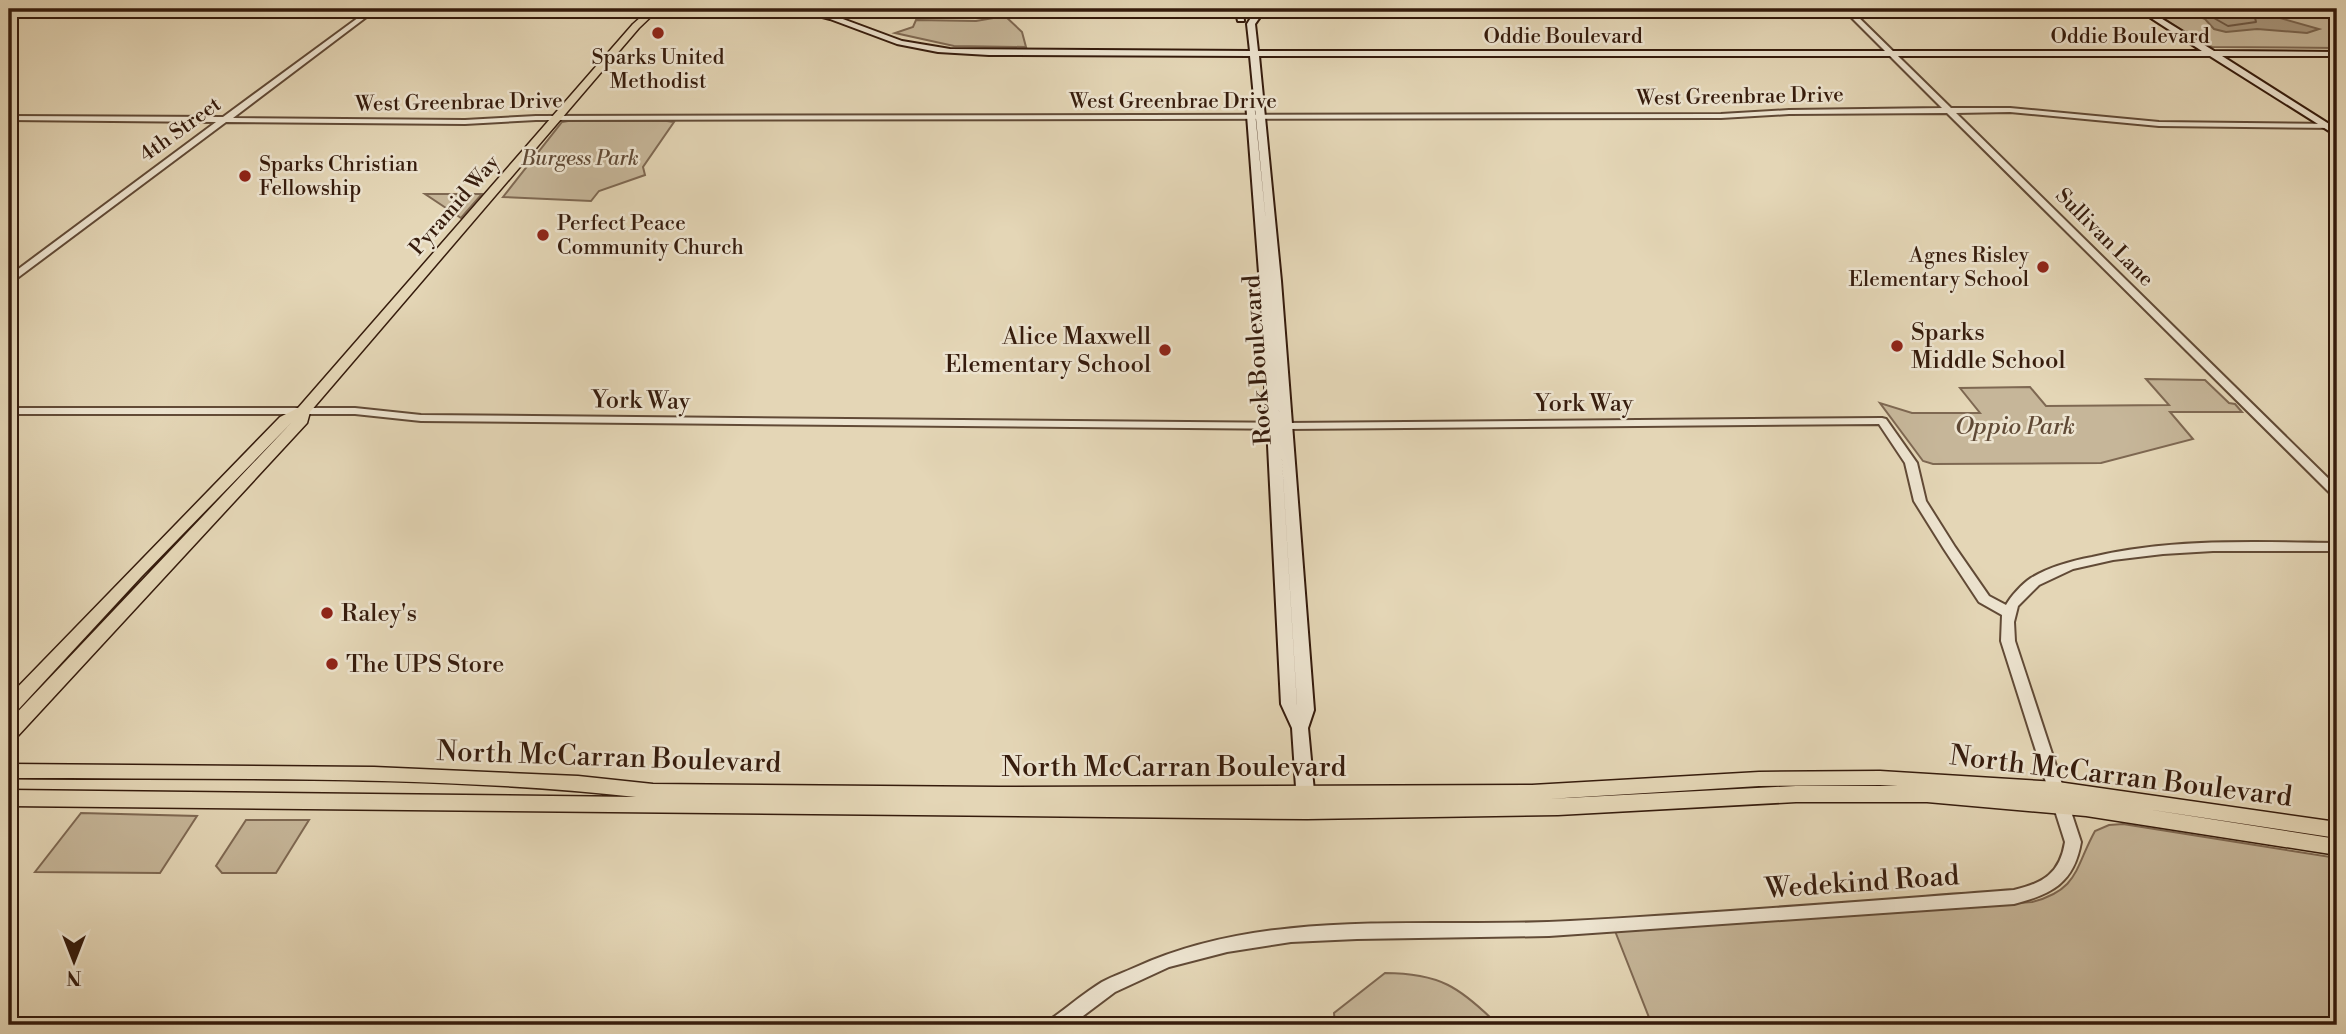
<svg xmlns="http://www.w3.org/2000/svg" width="2346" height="1034" viewBox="0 0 2346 1034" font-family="'Libre Bodoni',serif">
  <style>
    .green { fill: #c6b699; stroke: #7e6852; stroke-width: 2 }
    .water { fill: #a8967c; stroke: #7a654f; stroke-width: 2 }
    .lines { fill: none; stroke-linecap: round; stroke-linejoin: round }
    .shore { stroke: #6e5844; stroke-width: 2 }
    .tertiary-casing { stroke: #614a36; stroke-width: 4 }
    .secondary-casing { stroke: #351b0c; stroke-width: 4 }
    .primary-casing { stroke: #351b0c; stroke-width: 3 }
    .tertiary { fill: #ede4d0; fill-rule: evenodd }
    .secondary { fill: #ede4d0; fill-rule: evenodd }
    .primary { fill: #e4d6b6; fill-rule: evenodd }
    .poi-dot { fill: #8f2418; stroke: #ede4d0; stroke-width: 2.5 }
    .labels { text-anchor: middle; stroke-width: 5; stroke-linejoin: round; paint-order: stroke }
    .far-street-label { font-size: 21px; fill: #351b0c; stroke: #ede4d0 }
    .far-poi-label { font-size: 21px; fill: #351b0c; stroke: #ede4d0; text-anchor: start }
    .far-park-label { font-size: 21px; font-style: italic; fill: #604a36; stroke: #ede4d0 }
    .poi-label { font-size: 24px; fill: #351b0c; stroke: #ede4d0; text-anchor: start }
    .street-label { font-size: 24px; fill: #351b0c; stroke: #ede4d0 }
    .park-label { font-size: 24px; font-style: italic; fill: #604a36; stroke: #ede4d0 }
    .near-street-label { font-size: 28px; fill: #351b0c; stroke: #ede4d0 }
  </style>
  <rect width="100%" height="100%" fill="#e4d6b6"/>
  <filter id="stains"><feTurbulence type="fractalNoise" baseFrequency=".00286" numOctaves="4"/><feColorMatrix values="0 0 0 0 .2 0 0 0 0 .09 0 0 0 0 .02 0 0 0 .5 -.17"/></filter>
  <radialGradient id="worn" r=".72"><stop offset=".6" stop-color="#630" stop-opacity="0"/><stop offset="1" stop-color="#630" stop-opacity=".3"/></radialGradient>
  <!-- green -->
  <path class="green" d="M2150 9H2337V48L2212 47 2199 42Z
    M1005 16 1022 32 1026 47 954 46 895 33 913 27 916 20 976 21Z
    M568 121H667L674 122 643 167 645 175 599 191 591 201 503 197 562 122Z
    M425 194H482L461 218Z
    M2146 379 2205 380 2229 403 2235 404 2242 412H2170L2193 439 2101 463 1933 464 1923 461 1880 403 1912 413H1980L1960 388 2030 387 2046 406 2169 405Z
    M81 813 197 816 160 873 35 872Z
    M246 820H309L276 873H222L216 866Z
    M2123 824 2337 858V1025H1652L1615 931 2032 902C2079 890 2075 867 2095 831L2109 825Z
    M1385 973C1439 973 1460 987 1498 1025H1335L1334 1013Z"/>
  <!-- water -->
  <path class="water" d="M2182 9 2255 11 2319 29 2307 33 2257 29 2226 32 2214 29 2205 19Z"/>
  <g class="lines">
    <!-- shore -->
    <path class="shore" d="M2198 9 2228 26 2256 22 2253 9"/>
    <!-- tertiary casing -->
    <g class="tertiary-casing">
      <path id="tertiary" d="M370 9H377L233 118 465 120 536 116 1721 114 1789 110 1942 108 1843 9H1850L1951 108H2010L2159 122 2337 124V128L2159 126 2010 112 1956 113 2337 487V497L2333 496 1947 113 1789 114 1721 118 536 120 465 124 226 122 12 282 9 283V276L216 122 9 120V116L223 117Z
        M1247 9H1259L1268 12 1265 14Z
        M9 408H355L421 415 1287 423 1882 418 1886 419 1917 463 1926 501 1955 547 1989 596 2006 605C2011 596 2022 584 2031 578 2049 567 2071 561 2092 557 2171 538 2256 542 2337 543V551H2213L2163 554 2113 560 2073 569 2039 585 2018 606 2014 622 2015 641 2081 842C2074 883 2052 894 2014 904L1549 936 1357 939 1291 942 1227 952 1169 967 1115 992 1071 1025H1048L1051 1019C1068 1007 1084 993 1102 982 1113 976 1125 972 1136 967 1271 906 1427 929 1570 921 1718 913 1866 901 2014 890 2044 883 2060 873 2065 842L2001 641 2002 615 1979 602 1944 549 1914 501 1905 463 1879 424 1287 429 421 421 355 414H9Z"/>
    </g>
    <!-- secondary casing -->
    <g class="secondary-casing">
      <path id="secondary" d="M792 9H810L824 12 902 41 950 49 1250 51 1247 24 1254 13 1272 9H1284L1260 17 1255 24 1258 51H2202L2137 9H2146L2214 51 2337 52V56H2222L2337 129V136L2210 56H1259L1281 281 1314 710 1308 728 1315 802 1312 807 1306 809 1300 807 1297 802 1292 728 1281 704 1260 286 1246 102 1250 99 1254 102 1266 222 1250 56 989 55 938 52 897 44 830 19ZM1276 362 1297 705V704Z
        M1235 9H1243L1244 21H1238Z"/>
    </g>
    <!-- primary casing -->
    <g class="primary-casing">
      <path id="primary" d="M650 9H659L639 28 310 412 307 423 16 738 9 740V721L292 422 141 577 16 712 9 714V696L280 417 298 408 633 24Z
        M9 764 374 767 578 776 653 784 999 787 1532 785 1759 772 1880 771 2058 782 2337 822V838L2146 809 2337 839V855L2086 816 1927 802H1796L1558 815 1307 819 9 806V790L636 797C428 774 218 780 9 778ZM1880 785 1898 786H1796L1548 799 1759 786Z"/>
    </g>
    <!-- tertiary -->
    <use href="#tertiary" class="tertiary"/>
    <!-- secondary -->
    <use href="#secondary" class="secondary"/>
    <!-- primary -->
    <use href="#primary" class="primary"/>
  </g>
  <!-- markers -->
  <g class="poi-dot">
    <circle cx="658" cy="33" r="7"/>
    <circle cx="245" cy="176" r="7"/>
    <circle cx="543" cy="235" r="7"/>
    <circle cx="2043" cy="267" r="7"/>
    <circle cx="1897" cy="346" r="7"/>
    <circle cx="1165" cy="350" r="7"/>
    <circle cx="327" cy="613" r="7"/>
    <circle cx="332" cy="664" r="7"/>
  </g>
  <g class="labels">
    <!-- far-street labels -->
    <g class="far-street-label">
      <text x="1563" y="43">Oddie Boulevard</text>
      <text x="2130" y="43">Oddie Boulevard</text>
      <text transform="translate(1740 96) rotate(-1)" y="7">West Greenbrae Drive</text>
      <text x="1173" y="108">West Greenbrae Drive</text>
      <text transform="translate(459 102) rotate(-1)" y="7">West Greenbrae Drive</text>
      <text transform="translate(180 129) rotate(-36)" y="7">4th Street</text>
      <text transform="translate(454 205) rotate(-49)" y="7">Pyramid Way</text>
      <text transform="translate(2105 237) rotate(45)" y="7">Sullivan Lane</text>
    </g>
    <!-- far-poi labels -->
    <g class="far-poi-label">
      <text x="658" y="64" text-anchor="middle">Sparks United<tspan x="658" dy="24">Methodist</tspan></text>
      <text x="259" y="171">Sparks Christian<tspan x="259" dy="24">Fellowship</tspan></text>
      <text x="557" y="230">Perfect Peace<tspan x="557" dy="24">Community Church</tspan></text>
      <text x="2029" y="262" text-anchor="end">Agnes Risley<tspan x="2029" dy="24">Elementary School</tspan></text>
    </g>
    <!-- far-park labels -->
    <g class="far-park-label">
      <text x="580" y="165">Burgess Park</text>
    </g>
    <!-- poi labels -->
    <g class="poi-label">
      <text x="1911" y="340">Sparks<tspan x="1911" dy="28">Middle School</tspan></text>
      <text x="1151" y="344" text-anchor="end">Alice Maxwell<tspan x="1151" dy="28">Elementary School</tspan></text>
      <text x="341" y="621">Raley's</text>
      <text x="346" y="672">The UPS Store</text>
    </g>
    <!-- street labels -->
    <g class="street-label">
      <text transform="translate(1257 360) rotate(-94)" y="8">Rock Boulevard</text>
      <text transform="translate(641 400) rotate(1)" y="8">York Way</text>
      <text x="1584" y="411">York Way</text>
    </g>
    <!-- park labels -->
    <g class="park-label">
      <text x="2015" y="434">Oppio Park</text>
    </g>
    <!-- near-street labels -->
    <g class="near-street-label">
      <text transform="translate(609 756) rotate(2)" y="10">North McCarran Boulevard</text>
      <text x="1174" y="776">North McCarran Boulevard</text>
      <text transform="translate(2121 775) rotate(7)" y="10">North McCarran Boulevard</text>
      <text transform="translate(1862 881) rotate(-4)" y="10">Wedekind Road</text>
    </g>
  </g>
  <!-- margin -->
  <rect width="2346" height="1034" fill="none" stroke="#e4d6b6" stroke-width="35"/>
  <rect x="10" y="10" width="2325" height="1013" fill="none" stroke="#351b0c" stroke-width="3.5"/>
  <rect x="18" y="18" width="2311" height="999" fill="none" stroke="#351b0c" stroke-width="2"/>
  <!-- north arrow -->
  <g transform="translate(74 961) rotate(180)" stroke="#ede4d0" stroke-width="5" paint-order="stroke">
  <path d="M0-5L12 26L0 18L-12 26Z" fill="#351b0c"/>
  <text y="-10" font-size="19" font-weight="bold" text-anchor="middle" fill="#351b0c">N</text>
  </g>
  <rect width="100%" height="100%" filter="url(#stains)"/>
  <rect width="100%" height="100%" fill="url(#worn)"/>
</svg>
